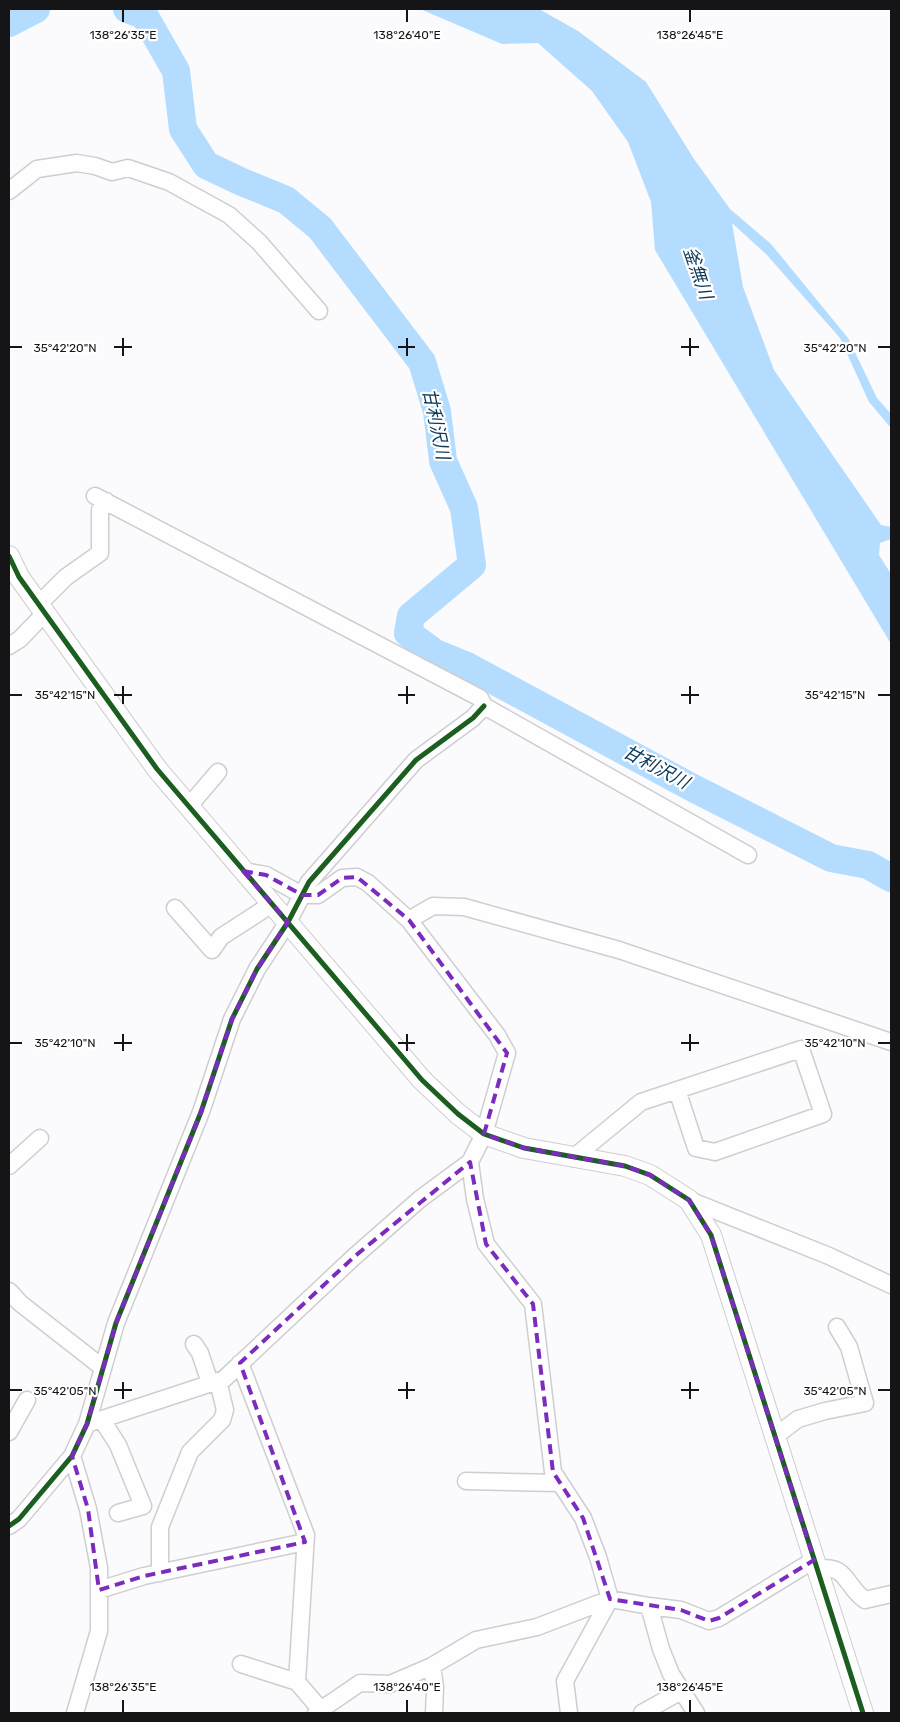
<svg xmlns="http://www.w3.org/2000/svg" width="900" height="1722" viewBox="0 0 900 1722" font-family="Rubik,'Noto Sans JP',sans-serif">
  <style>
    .water { fill: #b4dcfe }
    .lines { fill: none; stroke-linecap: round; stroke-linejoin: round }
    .river { stroke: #b4dcfe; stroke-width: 28 }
    .minor-casing { stroke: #ceced0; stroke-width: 19 }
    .tertiary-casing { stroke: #ceced0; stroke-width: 22 }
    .minor { stroke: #fefeff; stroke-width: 16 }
    .tertiary { stroke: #fefeff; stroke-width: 20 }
    .cycleway-casing { stroke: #fff; stroke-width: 8 }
    .cycleway { stroke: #1b5e20; stroke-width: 5 }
    .marked { fill: none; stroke: #7b2cbf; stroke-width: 4; stroke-dasharray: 10 6; stroke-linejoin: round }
    .ticks { fill: none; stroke: #151518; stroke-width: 2 }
    .labels { text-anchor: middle; stroke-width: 4.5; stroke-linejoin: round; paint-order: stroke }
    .water-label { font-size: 18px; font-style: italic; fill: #0d3958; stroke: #fff }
    .ticks-label { font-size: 12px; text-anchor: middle; fill: #151518; stroke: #fff; stroke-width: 4.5; stroke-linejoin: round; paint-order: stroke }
  </style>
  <rect width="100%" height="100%" fill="#fbfbfd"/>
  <!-- water -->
  <path class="water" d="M420 9H539L578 31 646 82 694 159 730 209 771 244 848 338 877 398 891 414V428L869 402 840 338 766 254 732 223 743 287 774 370 881 525 891 527V539L880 543 879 555 891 574V644L655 250 651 202 628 142 592 91 538 43 502 44Z"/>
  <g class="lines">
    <!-- river -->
    <path class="river" d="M127 9 144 15 176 71 183 129 206 165 242 182 286 200 320 228 422 362 437 411 443 461 464 508 472 565 411 616 408 633 435 653 467 666 691 787 831 858 868 865 891 878
      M9 23 36 9"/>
    <!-- minor casing -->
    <g class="minor-casing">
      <path id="minor" d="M9 191 37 169 77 163 95 166 112 172 128 168 169 182 229 215 259 242 319 311
        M95 496 480 698 484 706 748 855
        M39 604 66 577 100 553V510L106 501
        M9 646 20 639 45 613
        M189 806 218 772
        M175 908 212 950 221 937 272 904
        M409 920 433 906 464 907 619 950 891 1042
        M573 1158 641 1102 801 1049 823 1114 715 1152 696 1148 677 1090
        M470 1162 475 1199 486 1244 533 1304 553 1472 583 1518 598 1557 610 1599 565 1681 569 1713
        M9 1166 40 1138
        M689 1200 829 1256 891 1285
        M9 1291 20 1303 103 1368
        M194 1344 200 1353 210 1383
        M240 1363 306 1535 297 1682 321 1710
        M102 1420 118 1445 143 1506 118 1513
        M87 1424 224 1379 355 1256 420 1199 470 1162 484 1134 507 1053 497 1035 409 920 368 883 357 877 342 878 318 895H302L266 875 243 871
        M9 1432 27 1400
        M774 1437 798 1419 825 1411 865 1403 849 1347 837 1327
        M72 1456 88 1509 99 1568V1631L75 1713
        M466 1481 559 1483
        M9 1526 19 1519 72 1456 87 1424 116 1323 201 1112 232 1019 257 969 288 922 309 882 416 760 473 718 484 706
        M817 1569C848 1564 844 1585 865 1600L891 1594
        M160 1573V1527L190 1452 222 1420 225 1410 218 1381
        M99 1590 144 1576 305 1542
        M649 1606 681 1610 709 1621 719 1618 814 1560
        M241 1664 297 1682
        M432 1666 435 1687 434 1713
        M316 1713 360 1683 390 1684 432 1666 476 1640 537 1627 610 1599 649 1606 661 1649 671 1674 696 1713
        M642 1713 683 1690"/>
    </g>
    <!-- tertiary casing -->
    <g class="tertiary-casing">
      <path id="tertiary" d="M9 556 19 577 157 769 422 1080 458 1114 484 1134 524 1148 625 1166 650 1175 689 1200 711 1235 863 1713"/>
    </g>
    <!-- minor -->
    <use href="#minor" class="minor"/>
    <!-- tertiary -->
    <use href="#tertiary" class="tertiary"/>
    <!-- cycleway casing -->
    <g class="cycleway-casing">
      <path id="cycleway" d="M9 556 19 577 157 769 422 1080 458 1114 484 1134 524 1148 625 1166 650 1175 689 1200 711 1235 863 1713
        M9 1526 19 1519 72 1456 87 1424 116 1323 201 1112 232 1019 257 969 288 922 309 882 416 760 473 718 484 706"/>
    </g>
    <!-- cycleway -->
    <use href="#cycleway" class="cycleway"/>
  </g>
  <!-- marked area -->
  <path class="marked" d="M243 871 266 875 302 895H318L342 878 357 877 409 920 507 1053 484 1134 524 1148 625 1166 650 1175 689 1200 711 1235 814 1560 719 1618 709 1621 681 1610 610 1599 583 1518 553 1472 533 1304 486 1244 470 1162 355 1256 240 1363 305 1542 144 1576 99 1590 88 1509 72 1456 87 1424 116 1323 201 1112 232 1019 257 969 288 922Z"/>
  <!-- ticks -->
  <path class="ticks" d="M123 10V22M407 10V22M690 10V22M123 338V356M407 338V356M690 338V356M10 347H22M114 347H132M398 347H415M681 347H699M878 347H890M123 686V704M407 686V704M690 686V704M10 695H22M114 695H132M398 695H415M681 695H699M878 695H890M123 1034V1051M407 1034V1051M690 1034V1051M10 1043H22M114 1043H132M398 1043H415M681 1043H699M878 1043H890M123 1382V1399M407 1382V1399M690 1382V1399M10 1390H22M114 1390H132M398 1390H415M681 1390H699M878 1390H890M123 1700V1712M407 1700V1712M690 1700V1712"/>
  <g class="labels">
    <!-- water labels -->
    <g class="water-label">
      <text transform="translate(698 273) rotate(71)" y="6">釜無川</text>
      <text transform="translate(436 424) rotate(78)" y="6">甘利沢川</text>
      <text transform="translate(656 767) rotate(28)" y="6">甘利沢川</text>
    </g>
  </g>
  <g class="ticks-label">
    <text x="123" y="39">138°26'35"E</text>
    <text x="407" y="39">138°26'40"E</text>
    <text x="690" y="39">138°26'45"E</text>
    <text x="65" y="352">35°42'20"N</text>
    <text x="835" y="352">35°42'20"N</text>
    <text x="65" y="699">35°42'15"N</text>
    <text x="835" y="699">35°42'15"N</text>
    <text x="65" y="1047">35°42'10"N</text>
    <text x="835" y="1047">35°42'10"N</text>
    <text x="65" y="1395">35°42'05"N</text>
    <text x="835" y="1395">35°42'05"N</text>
    <text x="123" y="1691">138°26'35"E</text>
    <text x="407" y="1691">138°26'40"E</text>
    <text x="690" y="1691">138°26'45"E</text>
  </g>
  <!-- border -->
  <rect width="900" height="1722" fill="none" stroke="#151518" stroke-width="20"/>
</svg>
